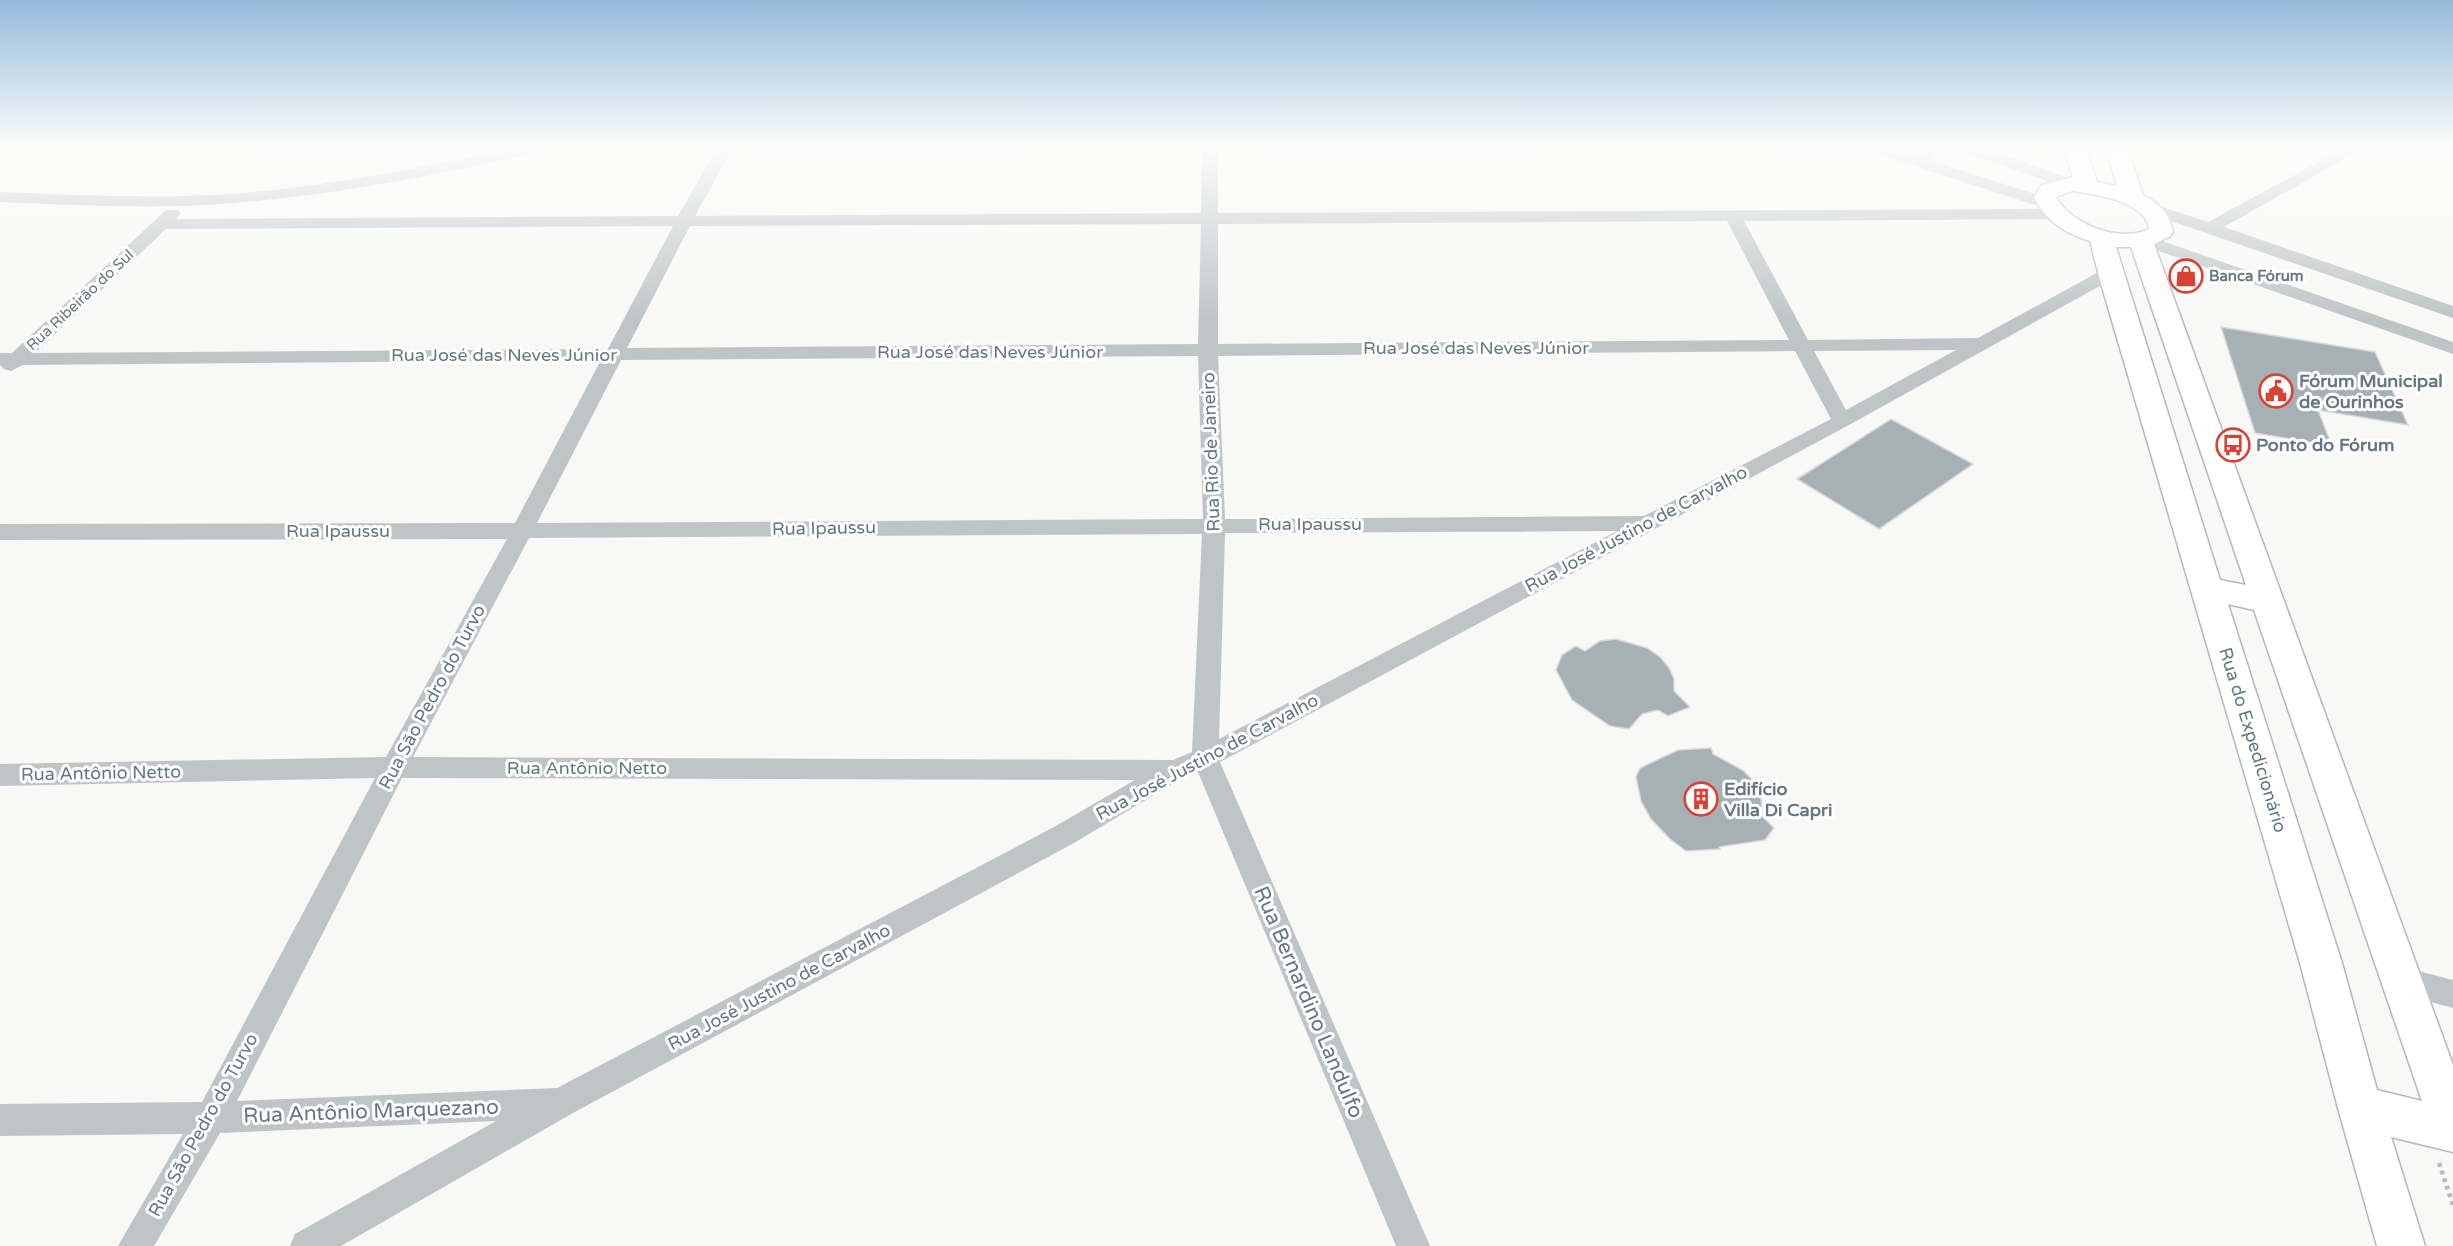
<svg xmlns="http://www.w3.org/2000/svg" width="2453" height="1246" viewBox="0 0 2453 1246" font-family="'Varela Round',sans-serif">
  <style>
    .building { fill: #a7b1b5; stroke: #dadad8; stroke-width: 1.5 }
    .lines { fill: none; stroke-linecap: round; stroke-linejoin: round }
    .secondary-casing { stroke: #b2b9bc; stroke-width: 3 }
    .path { stroke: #b8bcbe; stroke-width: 4.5; stroke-dasharray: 4 4; stroke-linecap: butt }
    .minor { fill: #bfc5c7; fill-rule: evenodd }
    .secondary { fill: #fff; fill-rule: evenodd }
    .labels { text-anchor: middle; stroke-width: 6; stroke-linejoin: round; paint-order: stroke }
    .far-poi-label { font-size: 15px; font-weight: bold; fill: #65787f; stroke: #fff; text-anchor: start }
    .far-street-label { font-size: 15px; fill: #65787f; stroke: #fff }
    .street-label { font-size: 18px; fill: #65787f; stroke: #fff }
    .poi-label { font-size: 18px; font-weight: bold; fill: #65787f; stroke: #fff; text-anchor: start }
    .near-street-label { font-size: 21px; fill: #65787f; stroke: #fff }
  </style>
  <rect width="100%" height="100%" fill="#f8f8f6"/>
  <!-- building -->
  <path class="building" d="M2221 327 2375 352 2408 425 2318 410 2332 446 2255 433Z
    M1891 419 1973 464 1879 529 1797 479Z
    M1616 639 1647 648 1660 657 1669 668 1674 679V691L1690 707 1668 716 1658 710 1642 714 1629 729 1610 726 1572 700 1556 670 1562 655 1576 646 1585 651 1600 641Z
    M1711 748 1713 754 1744 771 1755 783 1761 797 1762 816 1774 828 1765 840 1719 847 1720 849 1686 851 1670 839 1651 819 1641 801 1636 777 1640 768 1678 750Z"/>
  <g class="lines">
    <!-- secondary casing -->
    <g class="secondary-casing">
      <path id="secondary" d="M2063 146H2085L2097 182 2117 186 2105 146H2127L2143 195C2159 203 2170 214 2173 232L2169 237 2154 244 2453 1065V1152L2391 1137 2425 1246H2377L2338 1108 2300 963 2100 280 2090 241C2064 233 2046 221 2034 197L2041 185 2073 177ZM2072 191C2094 194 2146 201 2149 229 2119 243 2072 225 2056 197ZM2116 247H2131L2246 585 2220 580ZM2228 604 2254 610 2422 1101 2377 1090 2342 963Z"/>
    </g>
    <!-- path -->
    <path class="path" d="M2439 1163 2453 1205"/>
    <!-- minor -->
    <path class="minor" d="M523 146H552L544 151C441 174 338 195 233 203 155 210 78 205 0 202V192C77 195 155 199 232 194 330 186 427 167 523 146Z
      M718 146H734L695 216 1201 213 1202 146H1218V213L2047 209 1863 149 1861 146H1884L1914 156 1928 146H1946L1929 160 2053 200 2055 204 2047 209 2062 210 2064 214 2062 218 2056 219 1744 221 1808 340 1978 338 2104 269H2116L2119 273 2116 277 1849 425 1220 762 1430 1246H1396L1198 772 1184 777 1074 843 573 1113 341 1246H290L295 1234 496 1121 220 1133 154 1246H118L183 1134 0 1136V1104L202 1102 375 778 0 786V764L386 757 507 539 0 540V524L515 523 601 360 23 365 11 371 4 369 0 365V353H12L166 210H178L180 214 177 219 678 216ZM1727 221 1789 340 1218 344V224ZM1201 224 1198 344 627 348 690 226ZM673 226 608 349 35 353 166 229ZM1956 350 1846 410 1814 351ZM1795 351 1831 419 1644 516 1225 519 1218 356ZM1198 356 1203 519 537 523 621 360ZM1617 531 1219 739 1225 533ZM1202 534 1192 752 1173 760 413 757 529 538ZM402 778 1135 780 1054 827 557 1088 237 1101Z
      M1953 146H1976L2077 181 2079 184 2077 187H2065L1955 149Z
      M2348 146H2367L2224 227 2453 306V318L2139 210 2137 206 2145 201 2208 222Z
      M2145 235 2453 342V354L2139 244 2136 240 2139 236Z
      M2403 967 2453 980V1008L2392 991 2388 981 2392 971Z"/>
    <!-- secondary -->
    <use href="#secondary" class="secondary"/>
  </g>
  <!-- sky -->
  <linearGradient id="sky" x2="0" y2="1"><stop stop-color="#95bbdb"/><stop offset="0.46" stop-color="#fcfcfb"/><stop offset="1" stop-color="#fcfcfb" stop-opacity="0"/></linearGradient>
  <rect width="2453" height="320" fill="url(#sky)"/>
  <!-- icons -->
  <defs>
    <g id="shop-ring" transform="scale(1.725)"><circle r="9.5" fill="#fff" stroke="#da4135" stroke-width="1.5"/><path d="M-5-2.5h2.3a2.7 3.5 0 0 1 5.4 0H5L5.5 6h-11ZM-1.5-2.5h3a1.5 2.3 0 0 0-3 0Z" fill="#da4135"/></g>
    <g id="civic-ring" transform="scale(1.725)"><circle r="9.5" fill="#fff" stroke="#da4135" stroke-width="1.5"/><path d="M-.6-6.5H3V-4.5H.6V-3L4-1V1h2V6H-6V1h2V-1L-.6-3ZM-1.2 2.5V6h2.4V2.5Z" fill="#da4135"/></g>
    <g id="bus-ring" transform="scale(1.725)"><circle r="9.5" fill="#fff" stroke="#da4135" stroke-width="1.5"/><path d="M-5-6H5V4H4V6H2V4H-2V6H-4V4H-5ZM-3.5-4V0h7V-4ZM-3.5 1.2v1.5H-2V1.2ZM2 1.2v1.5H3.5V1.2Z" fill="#da4135"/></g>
    <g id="building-ring" transform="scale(1.725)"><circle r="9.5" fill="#fff" stroke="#da4135" stroke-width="1.5"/><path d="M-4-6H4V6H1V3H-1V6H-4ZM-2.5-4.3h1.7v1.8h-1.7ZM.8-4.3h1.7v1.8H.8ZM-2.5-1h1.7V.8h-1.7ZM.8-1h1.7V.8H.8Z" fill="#da4135"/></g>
  </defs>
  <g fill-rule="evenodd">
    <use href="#shop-ring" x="2186" y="276"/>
    <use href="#civic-ring" x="2276" y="391"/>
    <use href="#bus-ring" x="2233" y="445"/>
    <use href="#building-ring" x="1701" y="799"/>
  </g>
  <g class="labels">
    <!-- far-poi labels -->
    <g class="far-poi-label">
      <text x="2209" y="281">Banca Fórum</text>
    </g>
    <!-- far-street labels -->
    <g class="far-street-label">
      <text transform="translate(80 300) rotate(-43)" y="5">Rua Ribeirão do Sul</text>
    </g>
    <!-- street labels -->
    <g class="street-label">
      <text x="1476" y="354">Rua José das Neves Júnior</text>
      <text x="990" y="358">Rua José das Neves Júnior</text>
      <text x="504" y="361">Rua José das Neves Júnior</text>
      <text transform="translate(1211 452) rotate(-92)" y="6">Rua Rio de Janeiro</text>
      <text x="1310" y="530">Rua Ipaussu</text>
      <text transform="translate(824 528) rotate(-1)" y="6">Rua Ipaussu</text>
      <text transform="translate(1636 529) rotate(-28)" y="6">Rua José Justino de Carvalho</text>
      <text x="338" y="537">Rua Ipaussu</text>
      <text transform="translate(432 697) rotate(-62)" y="6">Rua São Pedro do Turvo</text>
      <text transform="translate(2253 740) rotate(73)" y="6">Rua do Expedicionário</text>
      <text transform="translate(1207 757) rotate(-28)" y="6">Rua José Justino de Carvalho</text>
      <text x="587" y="774">Rua Antônio Netto</text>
      <text transform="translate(101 773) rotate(-1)" y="6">Rua Antônio Netto</text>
      <text transform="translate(779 987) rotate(-28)" y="6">Rua José Justino de Carvalho</text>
      <text transform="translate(203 1125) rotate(-61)" y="6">Rua São Pedro do Turvo</text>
    </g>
    <!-- poi labels -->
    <g class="poi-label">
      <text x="2299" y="387">Fórum Municipal<tspan x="2299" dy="21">de Ourinhos</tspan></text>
      <text x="2256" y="451">Ponto do Fórum</text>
      <text x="1724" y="795">Edifício<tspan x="1724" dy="21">Villa Di Capri</tspan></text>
    </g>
    <!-- near-street labels -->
    <g class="near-street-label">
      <text transform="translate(1309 1002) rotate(67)" y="7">Rua Bernardino Landulfo</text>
      <text transform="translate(371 1111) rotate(-2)" y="7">Rua Antônio Marquezano</text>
    </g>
  </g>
</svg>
